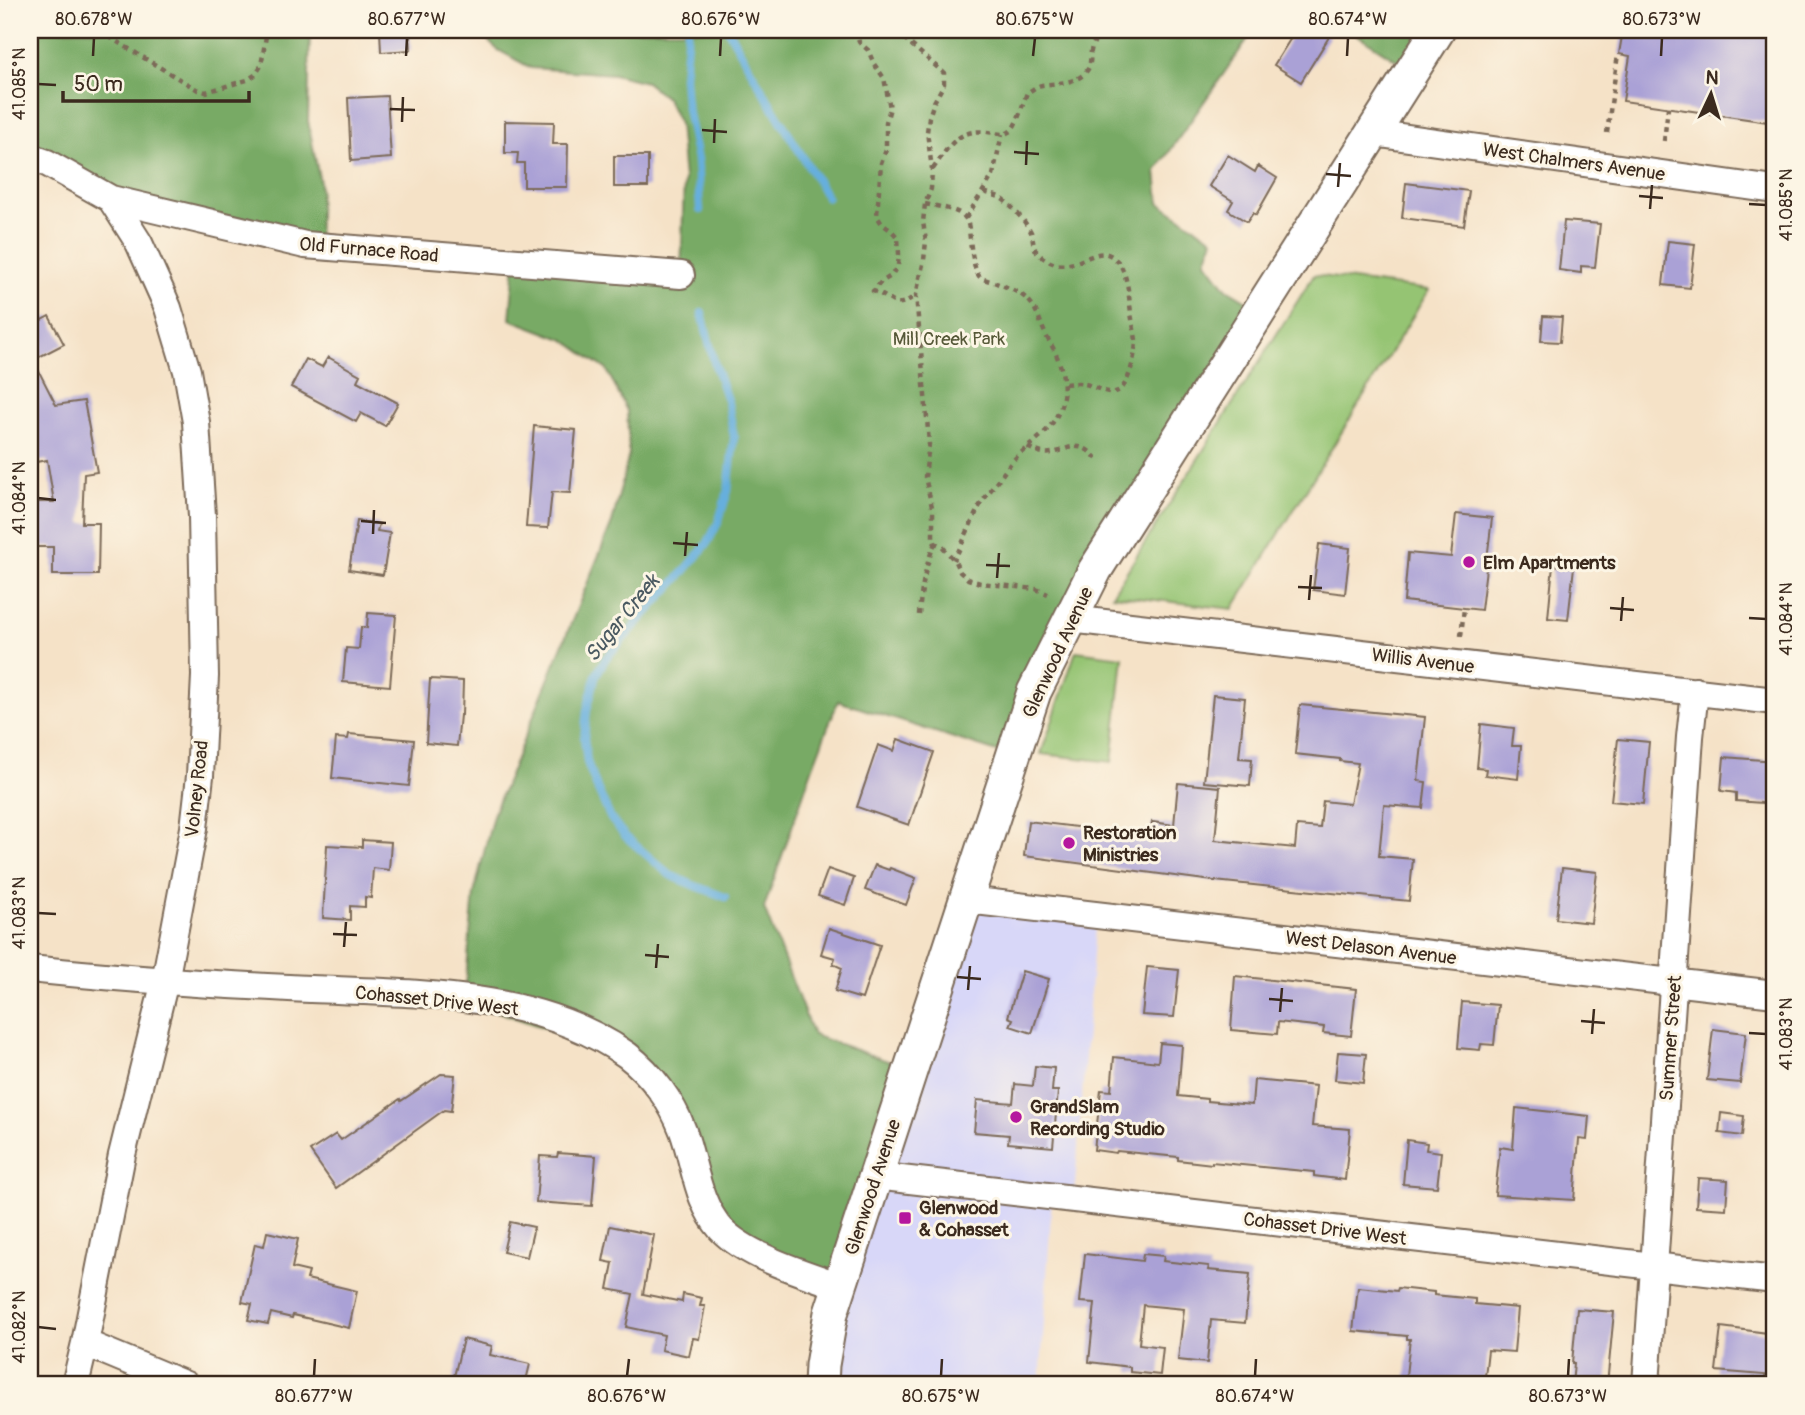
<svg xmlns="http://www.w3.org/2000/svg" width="1805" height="1415" viewBox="0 0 1805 1415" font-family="Pangolin,sans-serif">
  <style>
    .built { fill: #d8d7f8 }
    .green { fill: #95c473; stroke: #687748; stroke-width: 2 }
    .forest { fill: #78aa65; stroke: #5a6a42; stroke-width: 2 }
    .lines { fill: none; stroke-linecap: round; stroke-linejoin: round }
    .stream { stroke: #66afdd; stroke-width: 8 }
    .building { fill: #aaa1d6 }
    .minor-casing { stroke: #7c6a59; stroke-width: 30 }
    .major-casing { stroke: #7c6a59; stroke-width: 37 }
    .path { stroke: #7c6a59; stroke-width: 4.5; stroke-dasharray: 5 5; stroke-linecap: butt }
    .minor { stroke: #fff; stroke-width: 26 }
    .major { stroke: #fff; stroke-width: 33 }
    .ticks { fill: none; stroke: #3b2a1e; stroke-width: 2.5 }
    .poi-dot { fill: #b5179e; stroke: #fcf5e5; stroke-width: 2.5 }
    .labels { text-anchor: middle; stroke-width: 6; stroke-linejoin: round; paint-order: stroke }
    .street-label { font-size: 19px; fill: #3b2a1e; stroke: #fcf5e5 }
    .park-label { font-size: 19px; fill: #565838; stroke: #fcf5e5 }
    .poi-label { font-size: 19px; font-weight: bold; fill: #3b2a1e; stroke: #fcf5e5; text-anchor: start }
    .water-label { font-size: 21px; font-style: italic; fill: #4a5961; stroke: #fcf5e5 }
    .neatline { fill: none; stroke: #3b2a1e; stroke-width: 2.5 }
    .ticks-label { font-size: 18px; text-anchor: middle; fill: #3b2a1e }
  </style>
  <rect width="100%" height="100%" fill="#fcf5e5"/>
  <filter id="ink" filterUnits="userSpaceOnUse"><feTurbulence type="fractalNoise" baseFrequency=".0143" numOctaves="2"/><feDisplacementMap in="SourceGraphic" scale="14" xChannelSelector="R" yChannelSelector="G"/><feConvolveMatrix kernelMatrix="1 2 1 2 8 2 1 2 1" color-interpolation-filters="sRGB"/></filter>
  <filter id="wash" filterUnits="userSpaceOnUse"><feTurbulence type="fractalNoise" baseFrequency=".00686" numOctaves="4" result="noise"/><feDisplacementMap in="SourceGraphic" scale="28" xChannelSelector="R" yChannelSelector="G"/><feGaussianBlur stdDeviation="1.57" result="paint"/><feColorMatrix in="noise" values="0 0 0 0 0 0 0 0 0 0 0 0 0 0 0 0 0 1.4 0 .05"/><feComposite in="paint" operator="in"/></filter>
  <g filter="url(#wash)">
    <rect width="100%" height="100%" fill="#f5e2c7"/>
    <!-- built -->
    <path class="built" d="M967 900 1096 915 1074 1199 1052 1197 1040 1385H821Z"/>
    <!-- green -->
    <path class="green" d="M1314 275 1429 290 1233 609 1112 595Z
      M1076 651 1123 657 1112 762 1041 754Z"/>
    <!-- forest -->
    <path class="forest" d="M30 30H310L308 121 320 183 318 246 111 199 30 157Z
      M475 30H1254L1156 171 1159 203 1213 239 1206 261 1227 289 1260 309 1095 570 1013 757 838 701 812 769 764 908 813 1035 911 1069 840 1286 741 1244 693 1169 629 1057 464 1000 474 894 493 815 612 523 629 454 627 411 607 370 565 340 510 319 515 262 681 275 684 179 679 124 667 99 646 82 613 74 531 68 498 50Z
      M1350 30H1438L1412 70Z"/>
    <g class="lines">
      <!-- stream -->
      <path class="stream" d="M688 30 684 77 686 103 697 160 700 210
        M728 30 764 93 827 197
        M702 313 714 362 728 403 734 437 728 491 718 523 707 544 682 574 606 658 596 675 587 710 584 738 587 762 597 788 611 819 626 837 670 875 693 885 725 897"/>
    </g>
    <g id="blocks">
      <!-- building -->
      <path class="building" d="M380 30H410L411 50 381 52Z
        M1296 30H1318L1329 37 1301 82 1274 65Z
        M1623 30H1775V123L1623 101 1630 56 1619 54Z
        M387 96 391 158 351 161 348 98Z
        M505 121 554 122 553 144H568L567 187H524V163H517L518 153H505Z
        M1228 155 1255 172 1258 166 1277 178 1256 215 1253 213 1247 222 1228 210 1233 201 1209 186Z
        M614 156H648V187H614Z
        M1406 183 1469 191 1464 226 1402 218Z
        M1564 221 1600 224 1595 267 1581 266V273L1559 270Z
        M1668 241 1695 244 1690 288 1663 285Z
        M49 316 64 344 33 360 56 405 84 401 97 472 84 474 82 523H99L98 575H53V547H35V502H54L47 460 36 462 30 426V326Z
        M1543 316 1562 317 1560 342 1541 341Z
        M328 357 360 375 357 381 398 403 385 426 361 413 356 422 291 387 306 359 322 367Z
        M534 426 576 430 570 493 552 492 548 528 526 527Z
        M1456 514 1492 518 1481 610 1404 601 1408 553 1451 557Z
        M357 521 379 524 377 531 390 533 383 575 349 570Z
        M1319 544 1350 548 1345 594 1313 590Z
        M1553 565 1574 567 1568 620 1548 618Z
        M368 613 396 615 390 686 343 682 346 648 359 649 361 627 367 628Z
        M430 679 463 681 462 715H460L457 746 426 743Z
        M1213 695 1245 698 1239 758 1252 759 1250 786 1204 782Z
        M1300 705 1425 717 1418 781 1426 782 1423 808 1384 805 1379 856 1413 859 1409 901 1205 880 1024 856 1028 821 1150 836 1152 822 1174 825 1178 783 1220 787 1215 840 1295 848 1297 826 1320 828 1323 801 1350 804 1358 763 1340 761V759L1295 754Z
        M1481 724 1514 728 1512 746H1521L1518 779 1485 775 1486 769 1477 768Z
        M349 734 414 740 409 786 332 778 336 738 348 739Z
        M898 739 934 752 909 825 857 807 878 745 894 751Z
        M1618 739 1649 742 1643 804 1611 801Z
        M1724 757 1775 761V804L1736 801V793L1721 791Z
        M362 840 391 842 389 870 373 868 371 898 365 897V907L350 906V920L323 918 327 845 362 847Z
        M875 865 889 870 890 868 916 878 906 905 865 890Z
        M1562 868 1597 872 1591 923 1556 919Z
        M828 869 854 878 845 905 818 896Z
        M829 928 880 945 862 999 835 991 842 968 833 964 835 958 821 954Z
        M1147 967 1179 970 1174 1017 1142 1015Z
        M1022 971 1049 979 1032 1033 1010 1026 1013 1019 1008 1017Z
        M1235 976 1356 989 1351 1036 1323 1033 1324 1027 1278 1022 1277 1034 1231 1030Z
        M1462 1002 1498 1005 1494 1045 1481 1044 1480 1050 1458 1048Z
        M1713 1029 1746 1033 1740 1083 1707 1080Z
        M1160 1043 1182 1045 1178 1096 1207 1099V1101L1252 1105 1254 1080 1316 1086 1312 1126 1350 1129 1345 1180 1314 1176V1172L1212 1162V1164L1178 1160V1157L1117 1151 1116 1153 1094 1150 1101 1090 1111 1091 1114 1057 1158 1062Z
        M1338 1052 1366 1054 1363 1083 1335 1080Z
        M1035 1066 1054 1068 1052 1091H1058L1053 1147 1008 1143 1009 1135 974 1132 977 1100 1013 1103 1015 1084 1033 1086Z
        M441 1074 455 1075 451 1111 444 1110 336 1188 310 1151 336 1134 341 1140 400 1099 401 1101Z
        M1516 1108 1589 1116 1587 1140 1579 1139 1574 1200 1495 1195 1500 1147 1513 1149Z
        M1721 1113 1744 1116 1742 1136 1719 1133Z
        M1407 1140 1427 1143 1426 1150 1441 1152 1437 1187 1403 1184Z
        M558 1153 596 1156 592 1206 536 1202 540 1156 557 1157Z
        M1698 1178 1728 1180 1726 1209 1696 1207Z
        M510 1222 534 1227 527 1257 503 1252Z
        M610 1226 654 1235 643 1294 682 1302 683 1294 702 1298 700 1306H705L699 1339 693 1338 689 1356 661 1350 664 1335 626 1327 633 1294 608 1289 613 1263 603 1261Z
        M267 1232 298 1239 292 1268 309 1272 307 1279 357 1291 349 1328 293 1315 292 1318 271 1313 268 1324 248 1320 252 1304 242 1302 255 1244 264 1246Z
        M1085 1254 1142 1261 1143 1254 1164 1256 1163 1261 1209 1266 1208 1270 1250 1274 1245 1323 1211 1320 1207 1363 1178 1360 1184 1309 1143 1305 1139 1344 1163 1347 1160 1375 1130 1372V1367L1089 1362 1095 1303 1080 1302Z
        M1358 1287 1397 1291 1398 1288 1434 1292V1295L1475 1299V1304L1518 1308 1514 1352 1488 1350 1484 1385H1405L1410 1339H1407V1336L1353 1331Z
        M1577 1309 1614 1312 1607 1385H1572L1574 1363H1572Z
        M1721 1327 1775 1334V1376L1716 1371Z
        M463 1339 492 1346 490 1355 530 1364 525 1385H452Z"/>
    </g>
  </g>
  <g filter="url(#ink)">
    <use href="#blocks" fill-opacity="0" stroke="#7c6a59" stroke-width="2"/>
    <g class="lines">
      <!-- minor casing -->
      <g class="minor-casing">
        <path id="minor" d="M1373 133 1775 190
          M30 157 47 163 111 199 305 245 681 275
          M1070 619 1775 701
          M967 900 1775 994
          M30 969C116 978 202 984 289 988 400 994 532 987 627 1055 652 1074 672 1102 683 1131 695 1164 697 1202 721 1229 746 1256 805 1274 840 1286
          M875 1176 1775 1280
          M85 1343 186 1385
          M75 1385 85 1343 122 1155 165 981 194 828 200 776 205 676 202 516 196 422 187 371 168 308 162 294 139 243 111 199
          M1646 1385 1690 737 1695 691"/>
      </g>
      <!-- major casing -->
      <g class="major-casing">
        <path id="major" d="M821 1385 822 1365 831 1313 1034 692 1095 570 1438 30"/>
      </g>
      <!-- path -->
      <path class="path" d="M101 30 111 38 174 76 198 90 206 92 247 80 255 75 261 66 267 30
        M856 30 859 42 868 50 874 64 884 78 890 108 886 122V150L881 163 877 216 882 224 892 231 898 238 899 254 898 265 891 276 881 282 873 291C893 297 893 313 916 295
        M898 30 908 42 944 73V84L934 102 929 117 927 132 932 169 931 189 925 204 923 222 926 241 924 260 916 295 927 418 929 444 925 477 933 511V537L935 543 942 546 954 560 960 572 968 579 980 583 1036 589 1048 594
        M1607 133 1618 54
        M1664 141 1668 108
        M933 169C948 147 958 128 988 132 995 133 1003 136 1009 132 1017 128 1023 102 1027 93 1032 90 1036 86 1042 85 1054 83 1075 84 1085 73 1097 61 1081 48 1106 30
        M984 192C989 194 994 195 999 197 1009 202 1026 222 1031 232 1034 241 1032 249 1041 256 1072 282 1095 240 1114 258 1117 261 1120 263 1121 266 1129 281 1129 302 1132 319 1133 325 1135 333 1136 340 1136 351 1130 382 1120 390 1110 397 1095 386 1085 384 1078 382 1070 384 1064 384
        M925 204C982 214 963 218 974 263 975 268 977 275 981 278 985 280 992 281 996 283 1007 287 1020 292 1029 301 1038 310 1041 327 1048 339 1068 372 1072 406 1042 435 1030 446 1016 455 1007 468 998 481 987 494 979 507 970 525 963 543 954 560
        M966 218 993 175 1002 134
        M1028 447C1055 464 1065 441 1083 448 1089 450 1093 455 1097 459
        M919 615C921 590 925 566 935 543
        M1461 636 1464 608"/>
      <!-- minor -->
      <use href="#minor" class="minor"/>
      <!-- major -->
      <use href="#major" class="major"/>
    </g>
  </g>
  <!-- ticks -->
  <path class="ticks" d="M93 56 94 38M406 56 407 38M720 56 721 38M1033 56 1035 38M1347 56 1348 38M1661 56 1662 38M38 84 56 85M390 109 415 110M402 122 403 97M702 130 727 132M714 143 715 119M1014 152 1039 154M1026 165 1027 141M1326 174 1351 176M1338 187 1340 163M1639 196 1663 198M1749 204 1766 205M1650 209 1652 185M38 498 56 500M361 521 386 523M373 534 374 510M673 543 698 545M685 556 687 532M986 565 1010 566M997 578 999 553M1298 587 1322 588M1309 600 1311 575M1610 608 1634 610M1749 618 1766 619M1621 621 1623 597M38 913 56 914M333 934 357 935M344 947 346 922M645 955 669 957M656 968 658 944M957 977 981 979M968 990 970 966M1269 999 1293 1001M1280 1012 1282 988M1581 1021 1605 1023M1749 1033 1766 1034M1592 1034 1594 1009M38 1327 56 1329M314 1376 315 1359M627 1376 629 1359M941 1376 942 1359M1255 1376 1256 1359M1568 1376 1569 1359"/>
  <!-- markers -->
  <g class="poi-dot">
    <circle cx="1469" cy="562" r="7"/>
    <circle cx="1069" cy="843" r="7"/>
    <circle cx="1016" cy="1117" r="7"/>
    <rect x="898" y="1211" width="14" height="14" rx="3.5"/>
  </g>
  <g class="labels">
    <!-- street labels -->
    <g class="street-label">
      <text transform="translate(1574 161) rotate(8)" y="7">West Chalmers Avenue</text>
      <text transform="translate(369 249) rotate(5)" y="7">Old Furnace Road</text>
      <text transform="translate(1057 652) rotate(-65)" y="7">Glenwood Avenue</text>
      <text transform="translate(1423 660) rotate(7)" y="7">Willis Avenue</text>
      <text transform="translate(196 789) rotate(-84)" y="7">Volney Road</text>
      <text transform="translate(1371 947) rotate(7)" y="7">West Delason Avenue</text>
      <text transform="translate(437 1000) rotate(6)" y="7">Cohasset Drive West</text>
      <text transform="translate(1670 1038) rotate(-86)" y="7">Summer Street</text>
      <text transform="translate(872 1187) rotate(-72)" y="7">Glenwood Avenue</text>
      <text transform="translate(1325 1228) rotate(7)" y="7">Cohasset Drive West</text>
    </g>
    <!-- park labels -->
    <g class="park-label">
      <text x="949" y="345">Mill Creek Park</text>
    </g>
    <!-- poi labels -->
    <g class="poi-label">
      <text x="1483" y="569">Elm Apartments</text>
      <text x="1083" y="839">Restoration<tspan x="1083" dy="22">Ministries</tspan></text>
      <text x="1030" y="1113">GrandSlam<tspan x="1030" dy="22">Recording Studio</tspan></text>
      <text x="919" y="1214">Glenwood<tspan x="919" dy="22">&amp; Cohasset</tspan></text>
    </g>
    <!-- water labels -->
    <g class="water-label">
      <text transform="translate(622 618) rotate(-51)" y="7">Sugar Creek</text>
    </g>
  </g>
  <!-- margin -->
  <rect width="1805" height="1415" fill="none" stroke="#fcf5e5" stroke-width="77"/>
  <!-- north arrow -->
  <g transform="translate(1711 94) rotate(4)" stroke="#fcf5e5" stroke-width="5" paint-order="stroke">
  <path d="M0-5L12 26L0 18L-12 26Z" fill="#3b2a1e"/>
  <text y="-10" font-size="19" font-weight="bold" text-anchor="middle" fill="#3b2a1e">N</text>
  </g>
  <!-- scale -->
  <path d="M63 91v10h186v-10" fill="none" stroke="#3b2a1e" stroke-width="3.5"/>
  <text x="74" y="91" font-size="21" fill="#3b2a1e" stroke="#fcf5e5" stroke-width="5" paint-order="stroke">50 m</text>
  <rect x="38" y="38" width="1728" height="1338" class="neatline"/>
  <g class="ticks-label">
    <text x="94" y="25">80.678°W</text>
    <text x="407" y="25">80.677°W</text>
    <text x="721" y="25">80.676°W</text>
    <text x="1035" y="25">80.675°W</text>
    <text x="1348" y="25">80.674°W</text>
    <text x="1662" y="25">80.673°W</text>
    <text transform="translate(19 84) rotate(-90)" y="6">41.085°N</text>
    <text transform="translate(1786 205) rotate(-90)" y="6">41.085°N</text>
    <text transform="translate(19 498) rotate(-90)" y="6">41.084°N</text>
    <text transform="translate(1786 619) rotate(-90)" y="6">41.084°N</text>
    <text transform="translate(19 913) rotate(-90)" y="6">41.083°N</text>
    <text transform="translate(1786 1034) rotate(-90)" y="6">41.083°N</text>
    <text transform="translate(19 1327) rotate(-90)" y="6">41.082°N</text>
    <text x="314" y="1402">80.677°W</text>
    <text x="627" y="1402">80.676°W</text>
    <text x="941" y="1402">80.675°W</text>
    <text x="1255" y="1402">80.674°W</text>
    <text x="1568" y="1402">80.673°W</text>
  </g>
</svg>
